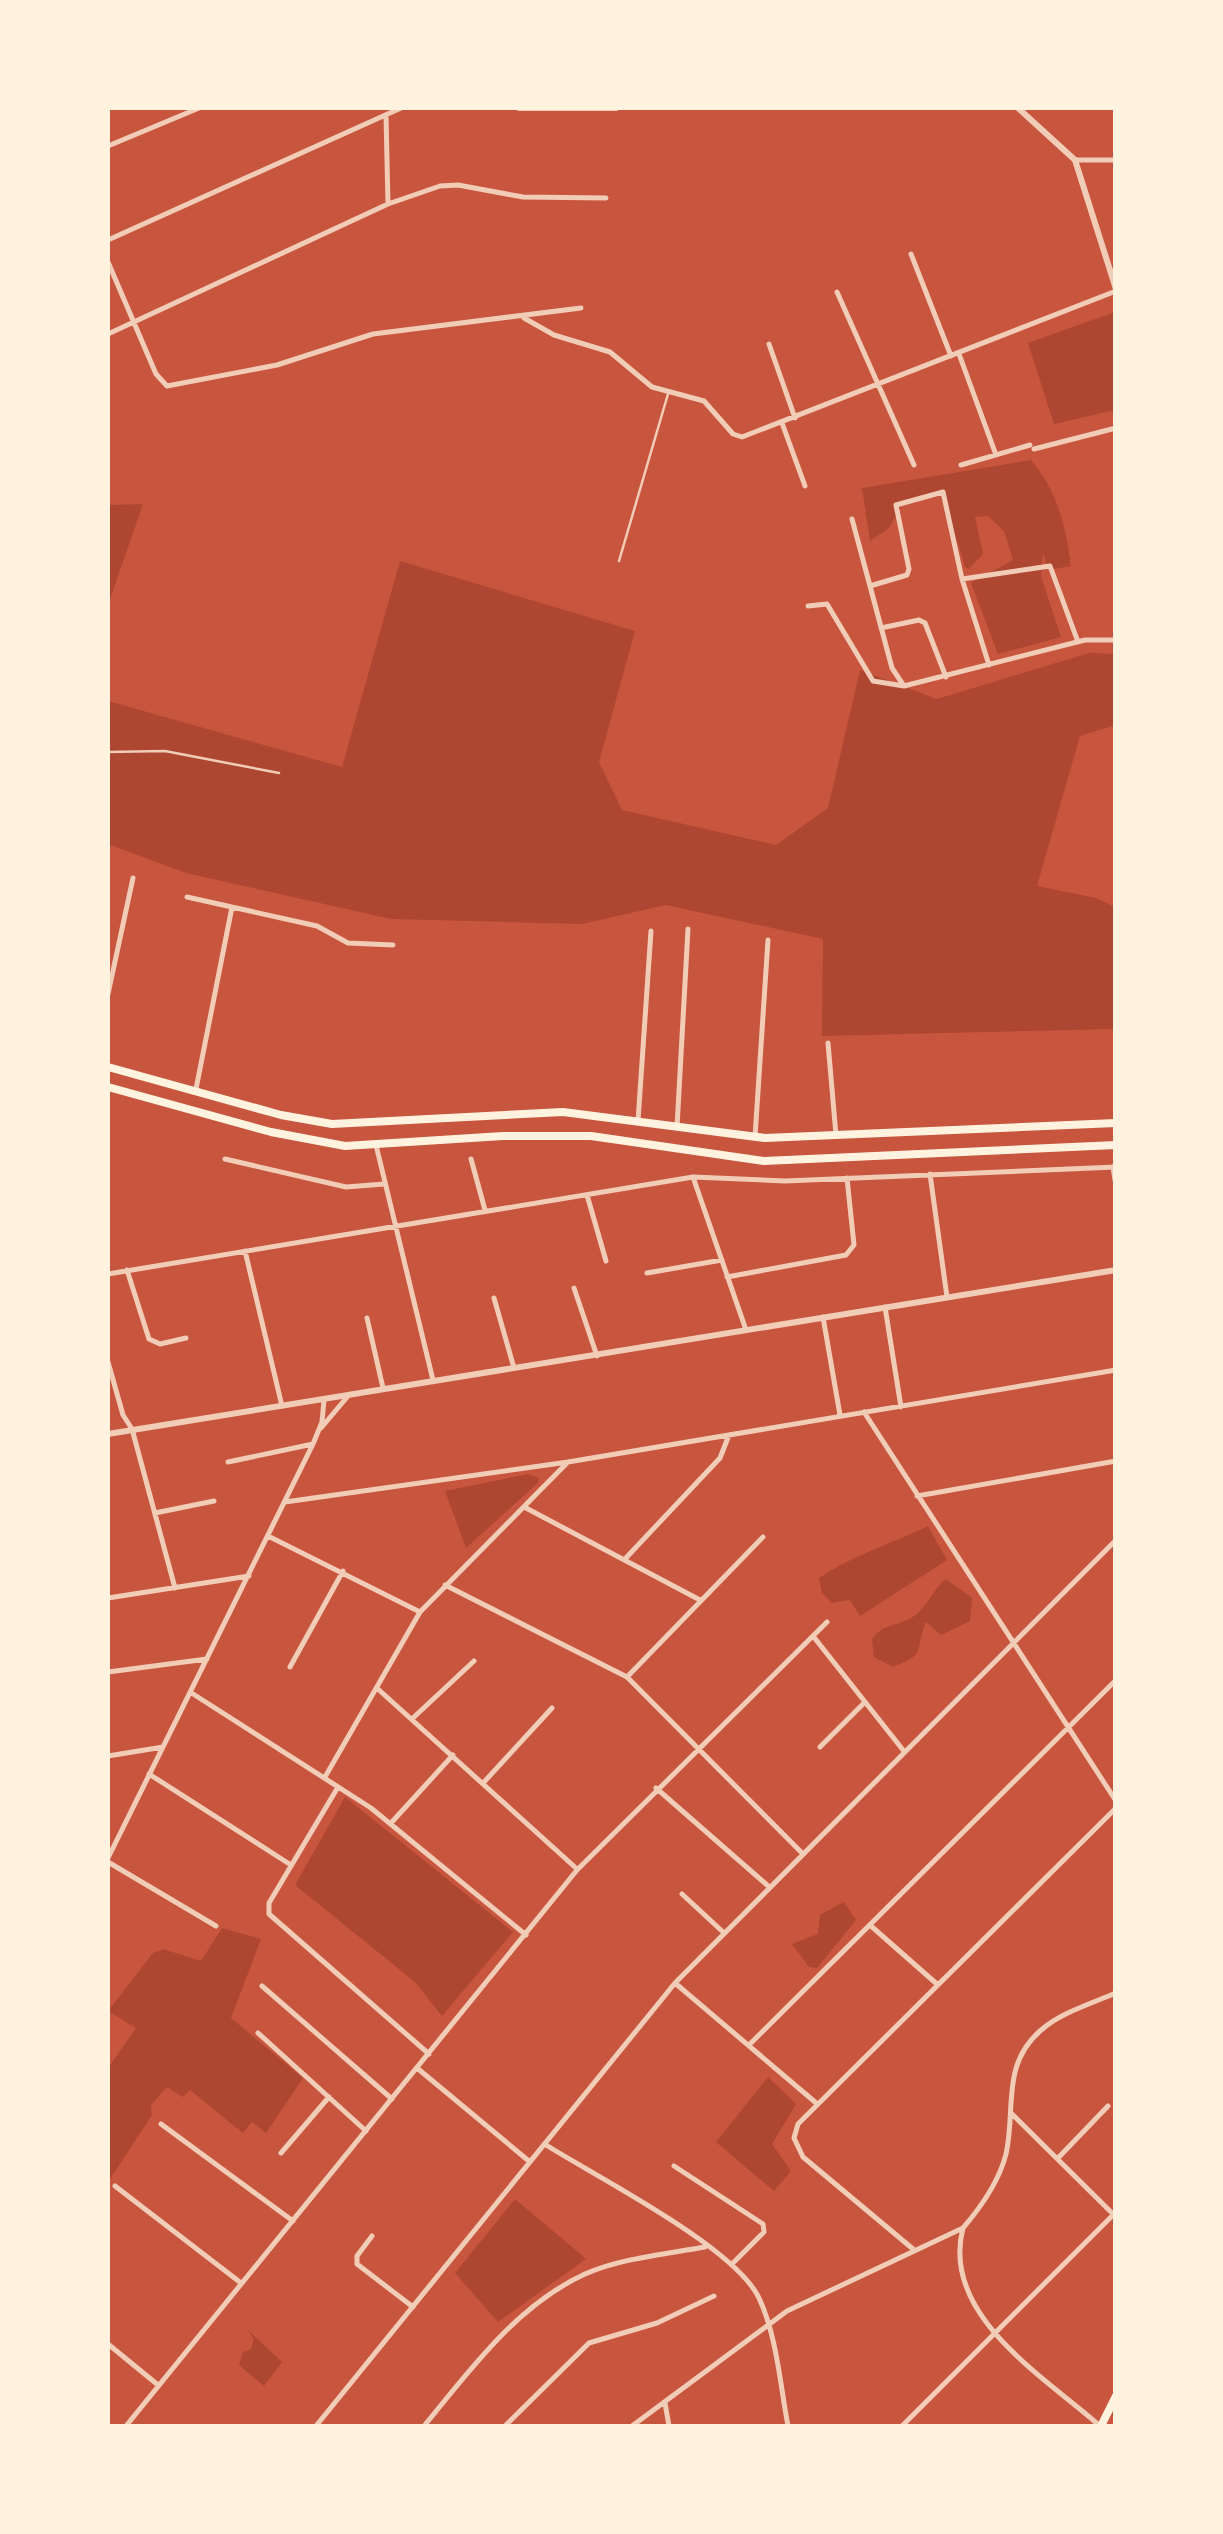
<svg xmlns="http://www.w3.org/2000/svg" width="1223" height="2534" viewBox="0 0 1223 2534" font-family="Karla,sans-serif">
  <style>
    .green { fill: #ae4732 }
    .lines { fill: none; stroke-linecap: round; stroke-linejoin: round }
    .service { stroke: #f1ccb7; stroke-width: 2.5 }
    .minor { stroke: #f1ccb7; stroke-width: 5 }
    .tertiary { stroke: #f1ccb7; stroke-width: 6 }
    .secondary { stroke: #fff3e0; stroke-width: 8 }
  </style>
  <rect width="100%" height="100%" fill="#c8553d"/>
  <!-- green -->
  <path class="green" d="M1115 312V410L1054 424 1028 343Z
    M1031 460C1057 490 1066 527 1071 566L1048 570 1043 553 1041 576 1061 637 998 654 971 583 1013 560 1004 531 988 516 975 517 983 554 969 569 965 567 943 495 902 505 889 528 870 541 862 488Z
    M143 504 108 605V505Z
    M400 561 635 631 599 762 622 810 776 845 828 808 860 670 937 699 1089 653 1115 654V725L1080 736 1037 886 1096 898 1115 907V1029L822 1036 823 939 666 905 582 924 391 919 186 873 108 844V701L342 767Z
    M528 1474 539 1478 538 1483 466 1548 445 1491Z
    M928 1526 947 1560 860 1616 850 1600 832 1603 822 1593 819 1578C853 1555 891 1544 928 1526Z
    M946 1579 972 1598 970 1621 941 1635 926 1622C914 1650 928 1654 893 1667L874 1657 872 1639C884 1622 899 1627 914 1616 928 1607 931 1591 946 1579Z
    M345 1797 513 1932 442 2016 415 1982 295 1885Z
    M844 1902 856 1920 817 1968 809 1967 792 1944 818 1934 820 1915Z
    M222 1928 261 1939 231 2018 303 2078 266 2133 252 2122 243 2133 190 2090 183 2097 167 2087 151 2105 152 2115 108 2182V2068L136 2028 108 2011 153 1953 163 1949 201 1961Z
    M768 2077 796 2104 772 2144 791 2171 774 2191 716 2142Z
    M515 2199 586 2259 498 2322 455 2273Z
    M248 2330 282 2362 264 2386 239 2365 243 2352 251 2349 254 2339Z"/>
  <g class="lines">
    <!-- service -->
    <path class="service" d="M619 561 668 394
      M108 752 165 751 279 773"/>
    <!-- minor -->
    <path class="minor" d="M386 115 388 204
      M108 146 199 108
      M1075 160H1116
      M108 240 401 108
      M911 254 951 356
      M108 262 156 374 167 386 277 365 373 334 581 308
      M837 292 914 465
      M524 318 554 335 610 352 652 387 704 401 733 434 742 437 1116 291
      M108 334 388 204 440 186 458 185 523 197 606 198
      M769 344 795 418
      M959 354 996 455
      M782 423 805 486
      M1034 449 1116 428
      M961 465 1030 445
      M852 519 892 668 904 686 1085 640H1116
      M962 579 1050 566 1078 642
      M870 586 907 575 909 569 896 505 943 492 962 579 989 665
      M808 606 827 604 873 681 904 686
      M881 628 919 620 925 623 946 677
      M187 897 317 926 348 943 393 945
      M108 994 133 878
      M828 1043 836 1135
      M196 1089 232 907
      M638 1121 651 931
      M677 1127 688 929
      M755 1137 768 940
      M376 1145 433 1380
      M225 1159 346 1187 384 1184
      M471 1159 485 1210
      M1113 1167 1116 1186
      M930 1174 947 1297
      M693 1177 746 1330
      M587 1195 606 1261
      M245 1251 282 1406
      M127 1270 149 1339 160 1344 186 1338
      M647 1273 722 1260
      M108 1274 693 1177 785 1181 1116 1167
      M727 1277 846 1255 854 1245 847 1178
      M574 1288 597 1356
      M494 1298 514 1368
      M885 1307 901 1407
      M823 1317 840 1415
      M367 1318 383 1388
      M108 1362 123 1415 132 1429 175 1588
      M864 1412 1116 1801
      M321 1428 348 1396
      M228 1462 313 1444
      M917 1496 1116 1461
      M285 1502 568 1462 1116 1370
      M526 1508 700 1600
      M155 1513 214 1501
      M268 1536 420 1612
      M624 1560 720 1458 729 1435
      M445 1585 627 1677 801 1852
      M108 1598 249 1576
      M813 1636 903 1750
      M290 1667 343 1571
      M108 1672 207 1659
      M627 1677 763 1537
      M379 1690 577 1869
      M190 1692 371 1808 526 1935
      M413 1718 474 1661
      M820 1747 863 1704
      M108 1756 163 1747
      M149 1774 291 1865
      M325 1777 420 1612 566 1464
      M484 1782 552 1708
      M338 1787 269 1903V1914L429 2054
      M656 1788 767 1885
      M391 1823 453 1755
      M108 1858 313 1444 322 1422 324 1400
      M108 1862 216 1926
      M682 1894 723 1932
      M871 1926 938 1985
      M675 1983 815 2102
      M262 1986 392 2099
      M258 2033 366 2131
      M750 2044 1116 1680
      M417 2068 530 2162
      M1011 2113 1113 2214
      M161 2124 293 2221
      M546 2145C597 2177 735 2247 759 2298 777 2337 780 2384 788 2426
      M281 2153 329 2097
      M1059 2157 1108 2106
      M674 2166 763 2224 764 2232 732 2264
      M115 2186 241 2283
      M963 2228C940 2315 1045 2377 1100 2426
      M372 2236 357 2256V2264L413 2307
      M913 2249 803 2157 794 2138 798 2124 1116 1808
      M108 2344 158 2385
      M665 2403 669 2426
      M126 2426 577 1870 827 1622
      M316 2426 675 1983 1116 1540
      M424 2426C470 2370 517 2305 585 2274 622 2258 666 2254 705 2247
      M505 2426 589 2343 657 2323 714 2296
      M632 2426 787 2311 963 2228C981 2207 999 2182 1006 2154 1016 2110 1001 2065 1040 2031 1060 2013 1090 2004 1116 1993
      M902 2426 1116 2212"/>
    <!-- tertiary -->
    <path class="tertiary" d="M519 108H616
      M1018 108 1075 160 1116 289
      M108 1434 1116 1270"/>
    <!-- secondary -->
    <path class="secondary" d="M108 1067 281 1115 332 1124 563 1112 765 1138 1116 1123
      M108 1087 271 1132 345 1146 503 1136H591L764 1161 1116 1145
      M1101 2426 1116 2396"/>
  </g>
  <!-- border -->
  <rect width="1223" height="2534" fill="none" stroke="#fff3e0" stroke-width="220"/>
</svg>
